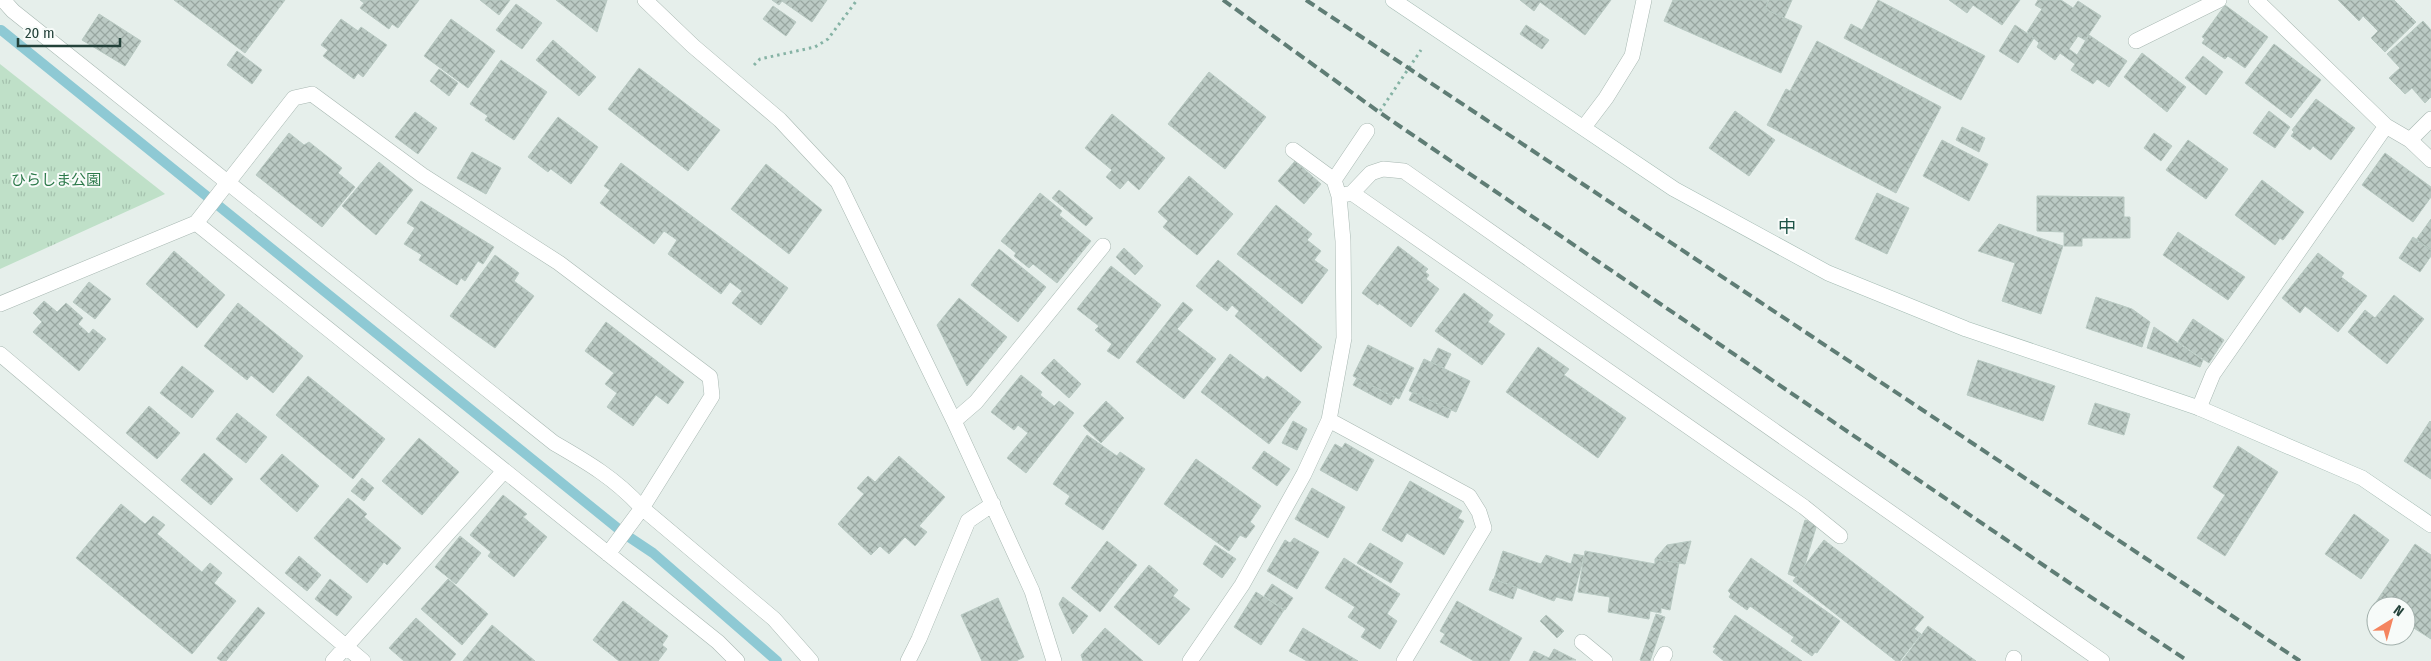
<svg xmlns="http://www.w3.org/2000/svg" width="2431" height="661" viewBox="0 0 2431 661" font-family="'Fira Sans Condensed','Noto Sans JP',sans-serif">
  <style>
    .park { fill: url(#park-tufts) }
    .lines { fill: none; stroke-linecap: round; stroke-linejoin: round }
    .stream { stroke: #8ec9d4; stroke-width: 10 }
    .building { fill: url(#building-cross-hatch); stroke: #b8c9c2 }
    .lane-casing { stroke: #a8b8b2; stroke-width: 16 }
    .street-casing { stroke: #a8b8b2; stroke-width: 16 }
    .secondary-casing { stroke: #a4bbb3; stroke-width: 16 }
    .path { stroke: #86b3a5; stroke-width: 3; stroke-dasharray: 2.5 4; stroke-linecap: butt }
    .lane { stroke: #fff; stroke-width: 15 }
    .street { stroke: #fff; stroke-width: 15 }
    .secondary { stroke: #fff; stroke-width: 15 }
    .rail { stroke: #5f7d75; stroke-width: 4; stroke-dasharray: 10 5; stroke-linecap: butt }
    .labels { text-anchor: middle; stroke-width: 4; stroke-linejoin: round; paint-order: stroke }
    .park-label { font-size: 15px; fill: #2d7a4b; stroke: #f7fbf9 }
    .quarter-label { font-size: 18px; fill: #1f5548; stroke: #f7fbf9 }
  </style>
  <defs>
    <pattern id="park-tufts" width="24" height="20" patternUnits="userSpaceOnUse" patternTransform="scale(1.25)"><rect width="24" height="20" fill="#bfe0c8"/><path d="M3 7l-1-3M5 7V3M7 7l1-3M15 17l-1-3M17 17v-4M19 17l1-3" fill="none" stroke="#a4c1ad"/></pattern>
    <pattern id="building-cross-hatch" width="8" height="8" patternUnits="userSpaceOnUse" patternTransform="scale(1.25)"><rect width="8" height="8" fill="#bbcac4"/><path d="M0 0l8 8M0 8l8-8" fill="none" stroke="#98a6a0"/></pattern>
  </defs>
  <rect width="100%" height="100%" fill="#e6efeb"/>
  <!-- park -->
  <path class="park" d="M0 64 165 194 0 269Z"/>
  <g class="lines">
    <!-- stream -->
    <path class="stream" d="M1 30 626 535 653 553 777 661"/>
  </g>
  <!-- building -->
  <path class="building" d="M174 0H285L245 53Z
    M360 0H419L398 28 392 24 389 29 360 8 364 3Z
    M480 0H510L499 15Z
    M556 0H607L597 32Z
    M772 0H827L812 22 782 1 779 5Z
    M1520 0H1611L1585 35 1540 2 1534 11Z
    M1673 0H1766L1768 1 1765 9 1802 26 1781 73 1664 21Z
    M1769 0H1792L1784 18 1765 9Z
    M1878 0 1985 56 1961 100 1844 38 1851 24 1862 30Z
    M1949 0H2020L2002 25 1973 5 1967 13Z
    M2038 0H2061L2073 8 2078 1 2101 16 2085 40 2078 36 2069 49 2077 55 2089 35 2127 61 2109 87 2097 79 2093 84 2071 70 2075 64 2060 53 2055 60 2037 47 2039 43 2027 32 2042 9 2035 5Z
    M2338 0H2394L2416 22 2385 52 2371 38 2378 31 2363 16 2359 21Z
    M516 4 542 23 522 49 496 30Z
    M2225 5 2268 37 2245 68 2228 56 2225 59 2202 43 2205 39 2202 37Z
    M773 6 796 22 786 36 763 19Z
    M99 14 141 41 125 66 82 40Z
    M341 19 358 31 361 27 387 45 363 77 358 73 354 79 323 56 328 50 321 45Z
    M451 19 495 51 468 88 424 56Z
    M2423 21 2431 30V97L2425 103 2412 88 2405 94 2389 78 2400 68 2387 54Z
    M1526 25 1549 40 1542 49 1520 34Z
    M2015 25 2034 38 2018 63 1999 51Z
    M553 40 596 77 579 96 536 60Z
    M1817 41 1941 107 1896 193 1767 125 1786 89 1790 91Z
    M2274 44 2321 80 2291 118 2245 83Z
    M237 51 262 70 252 84 227 65Z
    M2142 53 2186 87 2167 112 2124 77Z
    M2203 56 2223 72 2206 95 2185 78Z
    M501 60 547 92 514 140 485 120 488 116 470 104Z
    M639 68 720 130 688 171 608 109Z
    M439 69 458 83 449 96 430 81Z
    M1209 72 1266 117 1225 169 1168 124Z
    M2316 99 2355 128 2331 160 2313 146 2310 150 2291 136 2294 132 2292 130Z
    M1735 111 1775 140 1749 176 1709 148Z
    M2269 111 2290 127 2275 148 2253 133Z
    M415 112 437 128 418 154 395 137Z
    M1112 114 1165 158 1139 190 1128 180 1120 189 1106 177 1112 170 1085 148Z
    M558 117 598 147 571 184 551 169 548 172 528 157Z
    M1962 127 1985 138 1979 152 1956 140Z
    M289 133 304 145 309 142 342 168 338 173 355 187 322 227 256 175Z
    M2154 133 2172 146 2161 161 2144 148Z
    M1942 140 1988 164 1969 201 1923 176Z
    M2188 140 2228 169 2206 199 2166 170Z
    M472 152 501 168 486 194 457 178Z
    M2385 153 2431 187V197L2413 222 2362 185Z
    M1295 161 1321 184 1304 204 1278 181Z
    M379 162 413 190 376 235 342 206Z
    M621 163 788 288 761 325 732 303 742 291 730 282 721 294 668 254 677 240 664 231 654 244 600 203 610 190 604 186Z
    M766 164 822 210 789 254 731 209Z
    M1189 176 1233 214 1197 255 1163 227 1168 221 1158 212Z
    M2262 180 2304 212 2283 240 2280 238 2275 245 2235 215Z
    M1059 190 1093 218 1086 226 1052 198Z
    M1040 193 1062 211 1059 215 1091 241 1057 283 1033 264 1029 268 1014 256 1016 253 1001 241Z
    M1877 193 1909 208 1887 254 1855 239Z
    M2037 196 2124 197V217H2130V238H2082V246H2064V232L2037 231Z
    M421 201 494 247 483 264 478 261 465 281 461 278 457 285 419 260 422 255 404 244 415 228 407 223Z
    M1276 205 1312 234 1307 240 1321 251 1314 260 1328 270 1302 304 1237 254Z
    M2431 219V250L2416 240Z
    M1999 224 2063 246 2041 314 2002 301 2015 263 1978 251Z
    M2178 232 2245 277 2228 300 2163 255Z
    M2413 237 2431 250V256L2420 272 2399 258Z
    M1398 246 1428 269 1425 272 1429 275 1426 279 1439 289 1411 327 1379 303 1378 305 1362 293Z
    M1124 248 1143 266 1135 275 1116 257Z
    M999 249 1046 287 1018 322 971 285Z
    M174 251 225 295 197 328 146 284Z
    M2318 253 2344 273 2341 277 2367 296 2338 332 2305 306 2300 313 2282 298Z
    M495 255 519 273 514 281 534 296 495 348 450 316Z
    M1218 260 1322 347 1301 372 1235 316 1239 311 1232 305 1227 311 1196 286Z
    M1111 266 1161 305 1119 359 1107 351 1112 344 1095 330 1099 326 1077 309Z
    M89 282 111 299 95 319 73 302Z
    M1464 293 1493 315 1488 322 1505 334 1482 365 1435 331Z
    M2394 295 2424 319 2387 364 2348 332 2365 310 2375 318Z
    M2096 297 2132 309 2150 322 2142 347 2086 328Z
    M959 298 1007 337 967 386 937 325Z
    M44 301 57 312 66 303 83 318 78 324 89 334 93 329 106 339 79 371 33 332 42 322 33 313Z
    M1183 302 1193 310 1177 329 1216 359 1184 399 1136 362Z
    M238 303 303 356 273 393 251 375 247 380 204 346Z
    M2193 319 2224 340 2209 363 2178 342Z
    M606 322 684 382 668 404 656 395 633 426 607 407 617 393 605 384 614 373 585 351Z
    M2154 327 2203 360 2200 367 2147 348Z
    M1368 345 1414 368 1399 399 1353 376Z
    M1538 347 1569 369 1564 375 1626 418 1598 458 1506 392Z
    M1438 348 1451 354 1444 368 1431 362Z
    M1230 354 1264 380 1267 376 1301 402 1269 444 1201 392Z
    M1054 359 1081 384 1069 398 1041 373Z
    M1424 359 1470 381 1456 412 1409 391Z
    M1978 360 2055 386 2043 421 1967 395Z
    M182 366 214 391 192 418 160 393Z
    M1021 375 1042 392 1040 395 1054 406 1059 401 1074 413 1026 473 1007 458 1028 433 1018 425 1014 430 991 412Z
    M308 376 385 439 353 479 276 415Z
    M1357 378 1395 398 1391 405 1353 385Z
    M1413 392 1451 410 1448 418 1409 400Z
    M1106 401 1124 418 1101 443 1083 426Z
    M2095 403 2130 414 2124 435 2088 424Z
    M149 406 180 433 157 459 126 433Z
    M237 413 267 437 246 463 216 439Z
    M1293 421 1307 429 1297 450 1282 443Z
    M2430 421 2431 422V479L2404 461Z
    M1087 435 1117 456 1120 452 1145 469 1103 530 1065 504 1070 496 1053 484Z
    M419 438 459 472 422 515 382 481Z
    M1345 443 1374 460 1357 491 1320 470 1335 444 1342 448Z
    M2238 446 2278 472 2225 556 2197 538 2225 495 2213 487Z
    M1264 451 1290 469 1277 486 1252 468Z
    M204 453 233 479 211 505 181 480Z
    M282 454 319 486 297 512 260 479Z
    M899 456 945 497 919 526 927 532 915 546 905 537 889 554 880 546 871 555 838 524 864 494 857 488 868 476 875 482Z
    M1196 459 1261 506 1250 522 1255 526 1246 538 1240 535 1229 551 1164 504Z
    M362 478 374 488 364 501 351 491Z
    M1410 481 1462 511 1458 518 1464 521 1444 555 1407 533 1402 542 1382 530Z
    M1312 488 1345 507 1328 538 1295 519Z
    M503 495 527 514 523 517 547 537 514 577 488 556 491 552 470 535Z
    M348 498 367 514 364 517 401 548 387 565 384 562 367 583 314 538Z
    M121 504 145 524 153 516 165 525 157 534 202 572 210 563 222 573 214 583 236 601 192 654 76 558Z
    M2354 514 2389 540 2361 579 2325 554Z
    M1805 520 1817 524 1804 568 1796 577 1788 574Z
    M460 536 481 553 456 584 435 567Z
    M1294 538 1319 552 1297 589 1267 571 1285 540 1290 543Z
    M1824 540 1924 617 1914 629 1921 634 1900 661H1896L1793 581Z
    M1107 541 1137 565 1100 612 1071 588Z
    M1691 541 1685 564 1655 559 1667 545Z
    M1370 543 1403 563 1391 583 1357 563Z
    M2415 544 2431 555V639L2406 623V606H2381L2376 602Z
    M1215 545 1236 559 1222 578 1203 564Z
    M1503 551 1541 564 1546 555 1571 564 1574 554 1584 556 1572 601 1556 597 1554 601 1494 579Z
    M1585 551 1655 564V559L1679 563 1670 610 1661 608V613L1650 611 1649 619 1608 612 1610 597 1578 592Z
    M299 556 321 575 307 591 285 573Z
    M1344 558 1400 594 1387 614 1397 621 1380 649 1361 637 1366 629 1348 617 1355 607 1325 588Z
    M1751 558 1840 621 1817 653 1815 652 1812 656 1791 641 1794 637 1750 606 1747 610 1729 597 1731 594 1728 591Z
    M1149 565 1178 590 1173 596 1190 609 1159 645 1114 607Z
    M330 579 352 597 337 616 315 599Z
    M448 579 488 614 462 645 421 609Z
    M1493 579 1517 588 1513 599 1489 590Z
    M1272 584 1293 598 1285 610 1264 596Z
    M1256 592 1284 610 1261 645 1234 627Z
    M1063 597 1088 616 1073 634 1059 604Z
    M998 598 1024 657 1016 661H982L961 615Z
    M623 601 668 636 662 645 667 649 658 661H619L593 640Z
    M1457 601 1522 638 1509 661H1474L1440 642 1445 634 1440 631Z
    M258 607 265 613 226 661H221L217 658Z
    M1656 614 1665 617 1650 661H1643L1640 660Z
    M1546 615 1564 631 1557 638 1540 621Z
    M1735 615 1802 661H1724L1713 652 1716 648 1713 647Z
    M416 618 456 654 450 661H404L389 648Z
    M492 625 535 661H463Z
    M1928 626 1976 661H1902Z
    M1105 628 1143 661H1083L1081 655Z
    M1303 628 1358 661H1307L1289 651Z
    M1554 649 1576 660 1529 661 1534 651 1549 658Z"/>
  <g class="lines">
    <!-- lane casing -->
    <g class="lane-casing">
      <path id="lane" d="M2013 661 2014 658"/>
    </g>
    <!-- street casing -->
    <g class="street-casing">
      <path id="street" d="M3 0 13 11 554 443C587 462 616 479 642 508L774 619 811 661
        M645 0 693 46 780 120 838 182 954 421 1032 591 1054 661
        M2256 0 2386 126 2410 140 2431 160
        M2136 41 2219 0
        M1584 127 1606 98 1632 56 1644 0
        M2410 140 2431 119
        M1334 180 1367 131
        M1352 193 1804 507 1840 536
        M1339 196 1352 193 1371 173 1383 169 1404 171 2102 661
        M196 223 294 98 312 94 422 175 559 263 710 377 712 396 642 508 608 554
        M0 304 196 223 718 642 737 661
        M0 354 363 661
        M2199 408 2213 374 2386 126
        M1329 420 1469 496 1479 512 1484 528 1404 661
        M954 421 976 402 1103 246
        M1582 642 1605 661
        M333 661 504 471
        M908 661 919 639 968 521 993 504
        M1190 661 1242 585 1304 474 1329 420 1344 338 1343 241 1339 196 1334 180 1293 150
        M1661 661 1665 654"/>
    </g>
    <!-- secondary casing -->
    <g class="secondary-casing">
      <path id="secondary" d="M1393 0 1674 189 1828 273 1966 329 2199 408 2362 478 2431 525"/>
    </g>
    <!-- path -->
    <path class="path" d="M754 65 760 59 815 47 828 39 857 0
      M1380 111 1421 50"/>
    <!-- lane -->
    <use href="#lane" class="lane"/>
    <!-- street -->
    <use href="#street" class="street"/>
    <!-- secondary -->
    <use href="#secondary" class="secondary"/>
    <!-- rail -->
    <path class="rail" d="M1223 0 1379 112 2074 586 2188 661
      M1306 0 2300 661"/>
  </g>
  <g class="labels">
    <!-- park labels -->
    <g class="park-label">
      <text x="56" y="185">ひらしま公園</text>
    </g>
    <!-- quarter labels -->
    <g class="quarter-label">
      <text x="1787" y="233">中</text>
    </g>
  </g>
  <!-- north arrow -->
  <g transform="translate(2391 621) rotate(37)"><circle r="24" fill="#f7fbf9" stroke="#a3b1ad"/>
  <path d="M0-4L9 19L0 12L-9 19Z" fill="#f4845f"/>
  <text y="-8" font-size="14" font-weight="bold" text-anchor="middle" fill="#24423a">N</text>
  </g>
  <!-- scale -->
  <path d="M18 38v8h102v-8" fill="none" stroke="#24423a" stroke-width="2.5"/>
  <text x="25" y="38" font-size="15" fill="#24423a" stroke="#f7fbf9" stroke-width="4" paint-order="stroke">20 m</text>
</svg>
